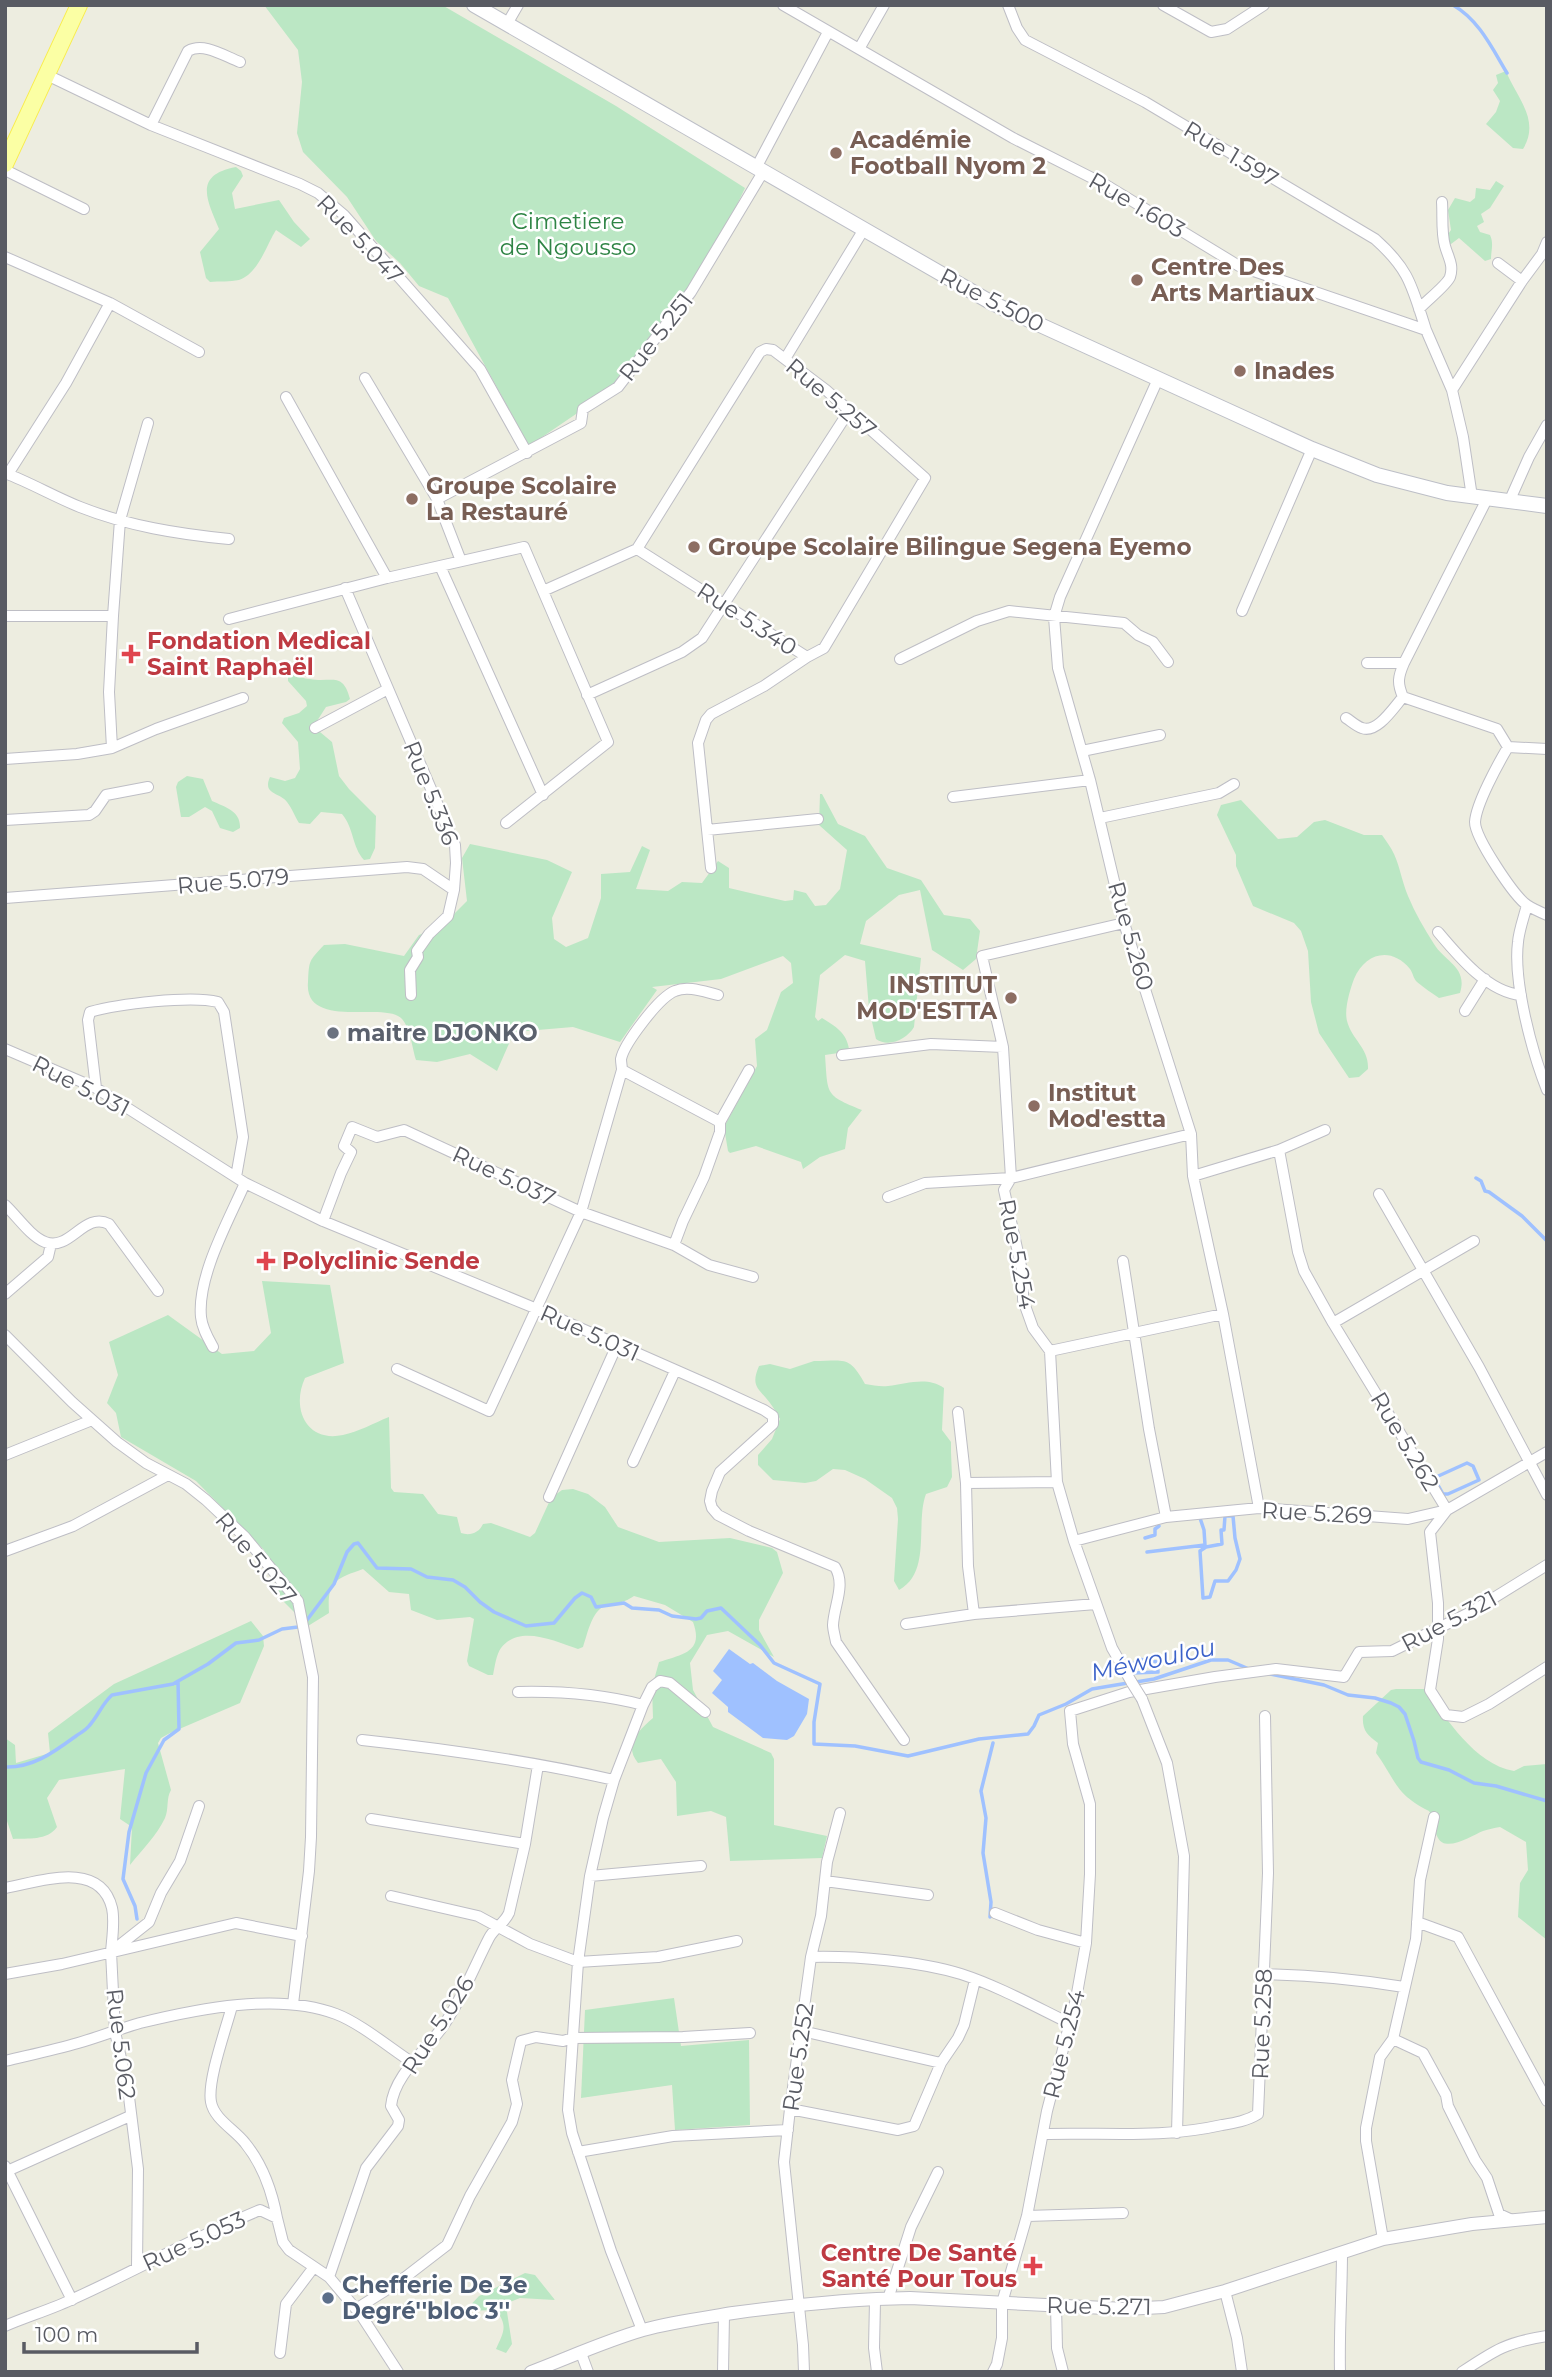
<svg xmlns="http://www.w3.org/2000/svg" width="1552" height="2377" viewBox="0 0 1552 2377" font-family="Montserrat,sans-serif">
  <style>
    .green { fill: #bbe7c4 }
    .water { fill: #9fc1ff }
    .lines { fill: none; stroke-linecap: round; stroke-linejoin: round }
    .stream { stroke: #9fc1ff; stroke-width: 3.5 }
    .minor-casing { stroke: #bebec5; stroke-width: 12 }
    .tertiary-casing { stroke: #bebec5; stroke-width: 14 }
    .secondary-casing { stroke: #bdbfc7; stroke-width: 16 }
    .primary-casing { stroke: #f9ed4d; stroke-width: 18 }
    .minor { stroke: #fff; stroke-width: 10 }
    .tertiary { stroke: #fff; stroke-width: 12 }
    .secondary { stroke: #fff; stroke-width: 14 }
    .primary { stroke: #fbffa4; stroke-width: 16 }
    .minor-bridge-casing { stroke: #bebec5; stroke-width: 12; stroke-linecap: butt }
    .minor-bridge { stroke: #fff; stroke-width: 10 }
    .education-dot { fill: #8d6e63; stroke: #fff; stroke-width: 2.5 }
    .health-dot { fill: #e0444e; stroke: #fff; stroke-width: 2.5 }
    .worship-dot { fill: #6b7280; stroke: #fff; stroke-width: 2.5 }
    .service-dot { fill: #5c6f8a; stroke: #fff; stroke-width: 2.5 }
    .labels { text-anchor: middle; stroke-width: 5; stroke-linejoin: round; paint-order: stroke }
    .education-label { font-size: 23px; font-weight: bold; fill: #785e54; stroke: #fff; text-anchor: start }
    .street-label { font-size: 23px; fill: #595b63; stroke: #fff }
    .park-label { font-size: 23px; fill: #2f8445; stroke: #fff }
    .health-label { font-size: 23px; font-weight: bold; fill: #be3a42; stroke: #fff; text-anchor: start }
    .worship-label { font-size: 23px; font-weight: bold; fill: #5b616d; stroke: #fff; text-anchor: start }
    .service-label { font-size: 23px; font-weight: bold; fill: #4e5e75; stroke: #fff; text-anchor: start }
    .water-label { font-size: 24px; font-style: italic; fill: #3b62c9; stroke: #fff }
  </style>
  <rect width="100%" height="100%" fill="#edede0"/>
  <!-- green -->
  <path class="green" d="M264 5H442L616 106 745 188 697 288 620 384 529 446 448 298 419 286 400 263 376 241 347 197 303 152 297 133 302 82 298 50Z
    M1506 71C1516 97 1541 120 1523 149L1513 148 1486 124 1496 112 1500 101 1493 90 1498 83 1496 75Z
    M236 167 241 171 243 176 232 193 235 209 279 200 294 222 310 239 301 247 276 230C266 246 258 274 239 280 230 282 219 281 210 282L206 278 200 252 219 229C207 200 193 175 236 167Z
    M1496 181 1504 186 1490 208 1481 214 1484 222 1477 226 1480 232 1490 235C1494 243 1491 251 1491 259L1485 261 1459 238 1451 244 1447 243 1446 237 1451 230 1448 210 1455 198 1470 202 1475 198 1476 188 1490 190Z
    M293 673C299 676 304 679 310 679 331 683 343 671 350 699L346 702 326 707 317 721 320 732 332 742 339 776 349 789 376 816 375 848 370 859 364 860C352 847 354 828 342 814L321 812 310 824 299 823C295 817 292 808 287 802 280 792 262 795 270 777L285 781 295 778 300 769 298 742 282 723 284 718 299 713 307 706 306 701 288 681V675Z
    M187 776 203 779 212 801C225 807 241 811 240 828L233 832 220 828 212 811 205 807 189 817H181L176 787 178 782Z
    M820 794H822L838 824 865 836 887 868 921 880 944 915 970 919 980 931 976 959 963 970 932 950 920 890 899 895 866 921 860 944 921 958 914 1027C907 1039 889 1048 876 1039L869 1009 865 961 845 955 820 975 815 1017 818 1021 822 1018C835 1026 847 1033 849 1049L845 1052 825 1055C828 1094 824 1095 862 1110L848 1128 845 1149 820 1157 803 1169 801 1162 756 1146 730 1153 728 1151 724 1127 757 1066 755 1039 767 1030 781 992 793 983 791 963 783 956 721 979 652 987 657 990 620 1042 573 1027 514 1032 497 1071 470 1054 437 1062 416 1060C412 1048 410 1022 398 1016 376 1004 304 1028 308 982 309 960 309 961 324 945L345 944 404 956 419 935 443 925 467 901 462 858 470 844 547 860 572 872 552 918 554 939 566 947 588 938 601 898V874L630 872 642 846 650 850 636 889 668 891 682 882 702 883 718 861 729 868V888L785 901 793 900 794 890 806 893 815 906 826 905 840 889 847 850 819 825Z
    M1241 800 1278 839 1297 837 1314 822 1325 820 1364 835H1382C1386 841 1391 847 1394 854 1400 867 1402 882 1408 896 1415 913 1424 928 1434 944 1445 962 1468 967 1460 993L1439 998C1432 993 1424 988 1417 982 1413 978 1413 973 1410 969 1391 946 1365 953 1354 979 1350 990 1344 1009 1347 1021 1352 1040 1369 1048 1368 1069L1359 1077 1349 1078 1319 1033 1311 1002 1308 951 1301 931 1294 923 1253 906 1236 866V855L1217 815 1221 805Z
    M262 1281 330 1285 344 1363 305 1378C291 1408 306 1443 343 1435 358 1432 374 1423 389 1417L391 1488 394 1492 423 1494 438 1514 457 1517 461 1533C470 1536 479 1533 483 1524L491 1523 530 1537 535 1533 551 1498 562 1490 573 1489 588 1494 605 1507 618 1527 659 1542 730 1538 772 1548 777 1552 783 1573 759 1620V1630L774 1657 728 1631 707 1635 690 1663 693 1690 713 1727 771 1753 774 1759V1825L827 1836 822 1858 730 1861 726 1817 711 1811 677 1816 676 1782 661 1759 638 1763C623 1745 639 1730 653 1718L652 1687 659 1662C683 1654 704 1652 693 1622L665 1605 634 1596C621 1605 614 1602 603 1607 591 1613 587 1636 583 1647L578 1649C555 1641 519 1624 501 1648 496 1655 495 1666 493 1675H488L469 1666 467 1661 474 1619 470 1617 437 1620 411 1610 409 1594 389 1592 363 1569C335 1579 327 1581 329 1613L308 1626 282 1600 264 1550 196 1481 121 1437 116 1413 107 1403 118 1375 109 1342 168 1315 222 1354 254 1351 271 1333Z
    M814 1361C845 1361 849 1355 865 1384 873 1385 880 1387 888 1386 907 1384 927 1376 944 1388L942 1430 951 1442V1452L952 1477 947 1487 926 1494C915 1523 932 1572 899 1590L894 1581 898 1519 897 1508 892 1498 865 1479 845 1470 833 1469 816 1481 805 1483 773 1480 758 1465V1455L772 1439 780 1419C777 1414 774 1408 770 1403 759 1388 750 1387 759 1366L770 1364 790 1369Z
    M251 1621 263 1636 264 1646 240 1703 170 1733 161 1738 158 1743 171 1790C166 1798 169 1809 165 1818 157 1835 142 1850 130 1865L132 1827 120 1819 125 1769 59 1780 47 1798 57 1827C47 1841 28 1838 13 1839L5 1815V1738L15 1745 16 1763 50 1753 48 1733 114 1684Z
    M1396 1689H1424C1447 1718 1474 1764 1514 1771L1524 1766 1547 1764V1940L1518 1917 1520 1883 1528 1870 1526 1842 1500 1827C1494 1828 1489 1829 1483 1831 1473 1835 1446 1853 1438 1838 1433 1830 1435 1819 1429 1811 1395 1794 1397 1782 1376 1753L1378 1743C1367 1735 1362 1730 1363 1716L1391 1690Z
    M674 1998 681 2046 749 2040 750 2125 675 2130 672 2085 581 2098 585 2010Z
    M525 2273 535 2275 555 2300 520 2298 510 2302 507 2312 512 2344 506 2353 496 2349C504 2331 508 2326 496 2310L465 2311 479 2296Z"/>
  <!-- water -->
  <path class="water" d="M729 1649 750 1664 753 1663 777 1681 809 1699 807 1714 794 1736 787 1740 763 1738 728 1712V1707L712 1693 722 1680 713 1671Z"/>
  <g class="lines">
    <!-- stream -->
    <path class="stream" d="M1453 5C1479 20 1492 48 1507 73
      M1476 1178 1481 1181 1485 1191 1489 1192 1522 1216 1547 1241
      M1467 1463 1473 1466 1479 1480 1448 1494H1443L1434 1478Z
      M1225 1516H1233L1235 1538 1240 1559 1236 1570 1228 1581H1215L1210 1597 1203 1598 1200 1551 1206 1547 1222 1544 1221 1530H1224Z
      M1145 1538 1155 1535V1529L1159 1526
      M1147 1552 1205 1545 1204 1530 1200 1518
      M1138 1659 1157 1662 1158 1672 1133 1673 1130 1667Z
      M1270 1674 1324 1685 1348 1695 1375 1698 1391 1703 1399 1707 1405 1714 1414 1741 1418 1758 1421 1762 1449 1770 1474 1783 1496 1786 1547 1801
      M1136 1682 1154 1679 1211 1660H1228L1249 1669
      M5 1767C33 1768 54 1752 76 1736 80 1733 85 1731 89 1726 98 1716 102 1704 112 1695L173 1684 208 1664 236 1643 259 1640 282 1629 298 1627 304 1624 334 1584 347 1552 354 1544 358 1543 377 1568 411 1569 427 1577 453 1580 465 1587 480 1602 494 1612 526 1626 554 1623 575 1598 582 1593 591 1597 596 1607 624 1603 632 1608 659 1610 672 1616 696 1619 701 1618 707 1611 721 1608 760 1645 774 1663 820 1684 814 1722V1744L855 1746 908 1756 979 1739 1028 1734 1034 1726 1039 1715 1066 1704 1092 1689 1128 1683
      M990 1917 991 1902 983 1853 986 1818 981 1791 993 1743
      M137 1919 135 1906 123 1879 129 1832 146 1773 164 1740 179 1729 178 1681"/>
    <!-- minor casing -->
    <g class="minor-casing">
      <path id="minor" d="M783 5 1013 138 1106 185 1239 266 1426 330 1452 390 1463 437 1472 497
        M1008 5 1017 28 1025 40 1145 102 1375 239C1410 270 1412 287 1426 330
        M1163 5 1211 32 1227 29 1264 5
        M507 24 518 5
        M859 49 884 5
        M47 75 151 125 300 184 318 193 344 215 480 369 527 453
        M151 125 188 51C204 42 224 56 240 62
        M756 168 828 32
        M5 170 84 209
        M5 257 110 303 199 352
        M1498 263 1522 281
        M1419 309C1426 301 1447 285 1450 277 1454 265 1448 257 1445 246 1441 232 1443 216 1442 202
        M785 359 864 229
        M365 378 437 499 461 561
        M1158 379 1060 597 1054 617 1058 668 1090 780 1124 923 1191 1134 1193 1176 1223 1314 1259 1508
        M1452 390 1522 281 1542 254 1547 242
        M286 397 387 578
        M5 473C31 483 55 497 80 507 128 526 178 534 229 539
        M8 474 66 383 110 303
        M437 499 581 423 583 409 618 387 691 292 763 172
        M1487 499 1404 663C1398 677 1397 683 1403 697L1497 729 1508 747 1547 749
        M1509 502 1529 457 1547 425
        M637 549 807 657 764 686 711 714 706 720 698 743 711 868
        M440 566 543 795
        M345 588 455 845 456 863 454 890 448 916 429 934 417 951 418 957 410 970 411 995
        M543 591 637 549 760 352 766 349 773 350 826 390 925 478 824 648 807 657
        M1242 611 1312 449
        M5 616H113L120 520 148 423
        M229 619 387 578 524 547 608 742 506 823
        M900 659 977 621 1009 611 1124 623 1138 635 1153 642 1168 662
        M1367 663H1404
        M587 695 682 652 702 638 849 411
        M1346 718C1351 721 1356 726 1362 728 1377 734 1394 707 1403 697
        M315 728 388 689
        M1508 747C1498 764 1476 804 1475 822 1475 838 1514 896 1527 905 1533 909 1540 912 1547 915
        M112 748 109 692 113 616
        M1082 751 1160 735
        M5 759 77 754 112 748 156 729 243 698
        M953 797 1090 780
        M1100 818 1219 793 1234 784
        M5 820 89 815 95 811 106 795 148 787
        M707 830 818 819
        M5 898 407 867 423 869 454 890
        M1527 905C1524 917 1519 930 1518 942 1513 982 1532 1052 1547 1090
        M1124 923 982 956 1003 1047 1011 1178 1004 1190 1023 1275V1300L1033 1328 1050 1351 1057 1482 1074 1541 1112 1648 1132 1683
        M1438 932C1459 957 1488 992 1521 995
        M1465 1011 1485 979
        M5 1049 96 1088 245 1183 323 1221 537 1309 714 1387 764 1410 773 1416V1424L720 1472 712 1491 710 1501 712 1508 718 1515 749 1531 835 1567C846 1585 834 1605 833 1625 833 1630 835 1636 836 1642L904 1740
        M842 1055 931 1044 1003 1047
        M622 1070C622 1067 621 1063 621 1059 624 1044 659 997 675 991 688 985 705 992 718 995
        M96 1088 88 1020 90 1012C118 1004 191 995 218 1002L224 1012 243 1137 236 1177
        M1279 1150 1325 1130
        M1193 1176 1279 1150 1298 1252 1304 1271 1333 1323 1447 1510 1430 1532 1438 1603V1639L1430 1690 1446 1715 1463 1717 1489 1704 1547 1667
        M1379 1194 1479 1367 1547 1495
        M888 1197 925 1183 1011 1178 1191 1134
        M5 1205C17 1216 30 1236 45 1242 70 1252 84 1211 109 1224L158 1291
        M323 1221 341 1173 351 1152 344 1146 352 1127 377 1137 404 1130 581 1212 674 1245 709 1265 753 1277
        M674 1245 683 1221 704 1177 720 1132V1122L749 1070
        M1123 1261 1149 1429 1166 1517
        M5 1294 48 1257 51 1244
        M1333 1323 1474 1241
        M5 1335 72 1402 117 1442 146 1463 186 1484 206 1500 245 1537 298 1601 313 1677 311 1837 309 1871 293 2004
        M213 1347C208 1338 202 1328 201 1317 197 1276 229 1220 245 1183
        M1050 1351 1223 1314
        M397 1369 489 1411 581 1212 622 1070 720 1122
        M958 1412 966 1483
        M5 1455 92 1420
        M633 1462 675 1371
        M549 1497 617 1345
        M1074 1541 1166 1517 1259 1508 1408 1519 1447 1510 1547 1452
        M5 1551 73 1526 168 1475
        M974 1614 968 1566 966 1483 1057 1482
        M906 1624 974 1614 1096 1604
        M518 1692C561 1691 601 1694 643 1705L614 1780 603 1818 590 1876 578 1962 568 2110 572 2133 611 2251 642 2330
        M1142 1699 1167 1763 1184 1856 1177 2133
        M643 1705 652 1687 660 1681 670 1683 705 1712
        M362 1740C446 1749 531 1761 614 1780
        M371 1819 525 1844
        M590 1876 701 1866
        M825 1881 928 1895
        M5 1888C39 1882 100 1859 112 1908 115 1921 112 1939 111 1952
        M391 1896 478 1916 530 1944 578 1962 658 1957 737 1941
        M995 1913 1038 1930 1086 1943
        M1417 1922 1458 1937 1547 2101
        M811 1957C856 1956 918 1961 961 1974 998 1986 1034 2006 1069 2023
        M5 1974 62 1964 236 1923 302 1936
        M1264 1974C1312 1975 1357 1979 1404 1987
        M232 2006C226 2029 207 2081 211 2102 214 2119 235 2130 245 2143 263 2165 272 2191 277 2218
        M802 2031 941 2063 958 2038 964 2025 975 1980
        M1393 2039 1423 2053 1446 2095 1448 2106 1475 2160 1487 2178 1499 2214 1512 2220
        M5 2061C30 2055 54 2050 78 2043 99 2037 119 2029 140 2023 197 2009 279 1992 336 2014 360 2023 390 2048 413 2063
        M790 2109 898 2130 914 2126 941 2063
        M1043 2134C1105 2132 1160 2139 1222 2125 1234 2123 1247 2121 1258 2114L1268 1873 1265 1716
        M578 2152 673 2136 788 2130
        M5 2166 72 2300
        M5 2172 130 2116
        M1027 2216 1123 2213
        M1383 2239 1366 2141V2128L1380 2057 1393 2039 1416 1939 1420 1880 1434 1817
        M137 2267 138 2169 128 2089 115 2032 111 1952 149 1922 161 1893 180 1861 199 1806
        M329 2277 366 2168 398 2126 399 2120 391 2106C394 2076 424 2052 441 2029 461 2001 473 1969 489 1938 494 1928 504 1924 509 1913L525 1844 538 1765
        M1225 2291 1237 2338 1242 2372
        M888 2299 911 2227 938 2172
        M875 2301 874 2348 877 2372
        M1056 2306 1057 2348 1063 2372
        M356 2309 399 2282 447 2245 470 2196 512 2122 517 2104 512 2080 521 2041 536 2037 563 2041 573 2038 683 2037 750 2033
        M5 2326C28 2316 53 2309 75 2298 137 2270 197 2236 260 2210L277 2218 283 2242 289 2250 329 2277 361 2315 398 2372
        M280 2353 286 2304 314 2267
        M581 2353 588 2372
        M723 2372 724 2315
        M804 2372 803 2345 784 2162 790 2109 811 1957 821 1916 827 1862 840 1813
        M993 2372 997 2364 1002 2338V2303L1027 2216 1047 2111 1076 1999 1086 1943 1090 1874V1804L1073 1744 1070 1711 1129 1692 1215 1677 1276 1669 1344 1677 1359 1652 1392 1651 1471 1612 1547 1565
        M1340 2372C1339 2332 1342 2292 1342 2252
        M1462 2372C1495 2350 1507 2342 1547 2336"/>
    </g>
    <!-- tertiary casing -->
    <g class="tertiary-casing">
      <path id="tertiary" d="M531 2372C568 2358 605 2341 643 2330 672 2322 703 2318 733 2313 792 2305 850 2299 910 2298L1125 2309 1164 2307 1225 2291 1383 2239 1472 2224 1547 2217"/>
    </g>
    <!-- secondary casing -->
    <g class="secondary-casing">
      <path id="secondary" d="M474 5 992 303 1312 449 1377 475 1447 493 1547 506"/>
    </g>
    <!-- primary casing -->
    <g class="primary-casing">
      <path id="primary" d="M5 164 79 5"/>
    </g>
    <!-- minor -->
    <use href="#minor" class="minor"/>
    <!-- tertiary -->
    <use href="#tertiary" class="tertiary"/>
    <!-- secondary -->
    <use href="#secondary" class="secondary"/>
    <!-- primary -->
    <use href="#primary" class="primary"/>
    <!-- minor-bridge casing -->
    <g class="minor-bridge-casing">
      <path id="minor-bridge" d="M1132 1683 1142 1699"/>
    </g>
    <!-- minor-bridge -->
    <use href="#minor-bridge" class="minor-bridge"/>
  </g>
  <!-- markers -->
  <g class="education-dot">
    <circle cx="836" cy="153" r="7"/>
    <circle cx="1137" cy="280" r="7"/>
    <circle cx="1240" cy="371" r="7"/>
    <circle cx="412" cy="499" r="7"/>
    <circle cx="694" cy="547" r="7"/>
    <circle cx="1011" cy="998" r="7"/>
    <circle cx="1034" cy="1106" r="7"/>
  </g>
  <g class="health-dot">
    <path d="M127.5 643.5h7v7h7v7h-7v7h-7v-7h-7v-7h7z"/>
    <path d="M262.5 1250.5h7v7h7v7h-7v7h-7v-7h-7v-7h7z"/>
    <path d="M1029.5 2255.5h7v7h7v7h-7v7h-7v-7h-7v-7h7z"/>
  </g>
  <circle class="worship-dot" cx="333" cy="1033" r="7"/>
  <circle class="service-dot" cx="328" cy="2298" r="7"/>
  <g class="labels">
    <!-- education labels -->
    <g class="education-label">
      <text x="850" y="148">Académie<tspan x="850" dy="26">Football Nyom 2</tspan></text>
      <text x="1151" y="275">Centre Des<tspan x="1151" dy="26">Arts Martiaux</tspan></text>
      <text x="1254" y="379">Inades</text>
      <text x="426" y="494">Groupe Scolaire<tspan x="426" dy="26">La Restauré</tspan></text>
      <text x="708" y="555">Groupe Scolaire Bilingue Segena Eyemo</text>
      <text x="997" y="993" text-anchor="end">INSTITUT<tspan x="997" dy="26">MOD'ESTTA</tspan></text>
      <text x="1048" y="1101">Institut<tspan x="1048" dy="26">Mod'estta</tspan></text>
    </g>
    <!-- street labels -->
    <g class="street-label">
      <text transform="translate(1231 154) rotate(31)" y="8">Rue 1.597</text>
      <text transform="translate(1137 205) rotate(30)" y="8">Rue 1.603</text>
      <text transform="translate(360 239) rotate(46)" y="8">Rue 5.047</text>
      <text transform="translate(992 300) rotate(27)" y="8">Rue 5.500</text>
      <text transform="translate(656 337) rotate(-52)" y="8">Rue 5.251</text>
      <text transform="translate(831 398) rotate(40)" y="8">Rue 5.257</text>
      <text transform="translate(747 619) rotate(33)" y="8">Rue 5.340</text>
      <text transform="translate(431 793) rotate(68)" y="8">Rue 5.336</text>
      <text transform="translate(233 881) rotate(-5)" y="8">Rue 5.079</text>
      <text transform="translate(1131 936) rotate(74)" y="8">Rue 5.260</text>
      <text transform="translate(81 1086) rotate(27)" y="8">Rue 5.031</text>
      <text transform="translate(504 1176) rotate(25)" y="8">Rue 5.037</text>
      <text transform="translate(1017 1254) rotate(79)" y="8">Rue 5.254</text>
      <text transform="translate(590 1333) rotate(24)" y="8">Rue 5.031</text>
      <text transform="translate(1405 1441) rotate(59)" y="8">Rue 5.262</text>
      <text transform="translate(1317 1513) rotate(3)" y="8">Rue 5.269</text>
      <text transform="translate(256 1558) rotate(50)" y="8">Rue 5.027</text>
      <text transform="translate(1449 1621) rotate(-28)" y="8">Rue 5.321</text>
      <text transform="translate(1262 2024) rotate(-88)" y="8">Rue 5.258</text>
      <text transform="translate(438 2025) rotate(-57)" y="8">Rue 5.026</text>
      <text transform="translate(121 2044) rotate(83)" y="8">Rue 5.062</text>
      <text transform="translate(1064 2044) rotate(-76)" y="8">Rue 5.254</text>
      <text transform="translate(798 2057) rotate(-82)" y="8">Rue 5.252</text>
      <text transform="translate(194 2241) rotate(-25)" y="8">Rue 5.053</text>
      <text transform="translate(1099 2306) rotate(1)" y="8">Rue 5.271</text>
    </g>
    <!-- park labels -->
    <g class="park-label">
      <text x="568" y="229">Cimetiere<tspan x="568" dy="26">de Ngousso</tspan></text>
    </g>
    <!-- health labels -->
    <g class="health-label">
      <text x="147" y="649">Fondation Medical<tspan x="147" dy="26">Saint Raphaël</tspan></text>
      <text x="282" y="1269">Polyclinic Sende</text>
      <text x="1017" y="2261" text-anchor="end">Centre De Santé<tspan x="1017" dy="26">Santé Pour Tous</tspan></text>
    </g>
    <!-- worship labels -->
    <g class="worship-label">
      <text x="347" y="1041">maitre DJONKO</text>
    </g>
    <!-- service labels -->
    <g class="service-label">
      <text x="342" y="2293">Chefferie De 3e<tspan x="342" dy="26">Degré''bloc 3''</tspan></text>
    </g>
    <!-- water labels -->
    <g class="water-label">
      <text transform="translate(1153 1660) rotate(-12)" y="8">Méwoulou</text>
    </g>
  </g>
  <!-- border -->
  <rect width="1552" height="2377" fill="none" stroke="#595b63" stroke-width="14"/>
  <!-- scale -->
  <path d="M24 2342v10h173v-10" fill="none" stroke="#595b63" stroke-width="3.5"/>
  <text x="35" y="2342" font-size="21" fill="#595b63" stroke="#ffffff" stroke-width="5" paint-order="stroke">100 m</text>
</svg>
